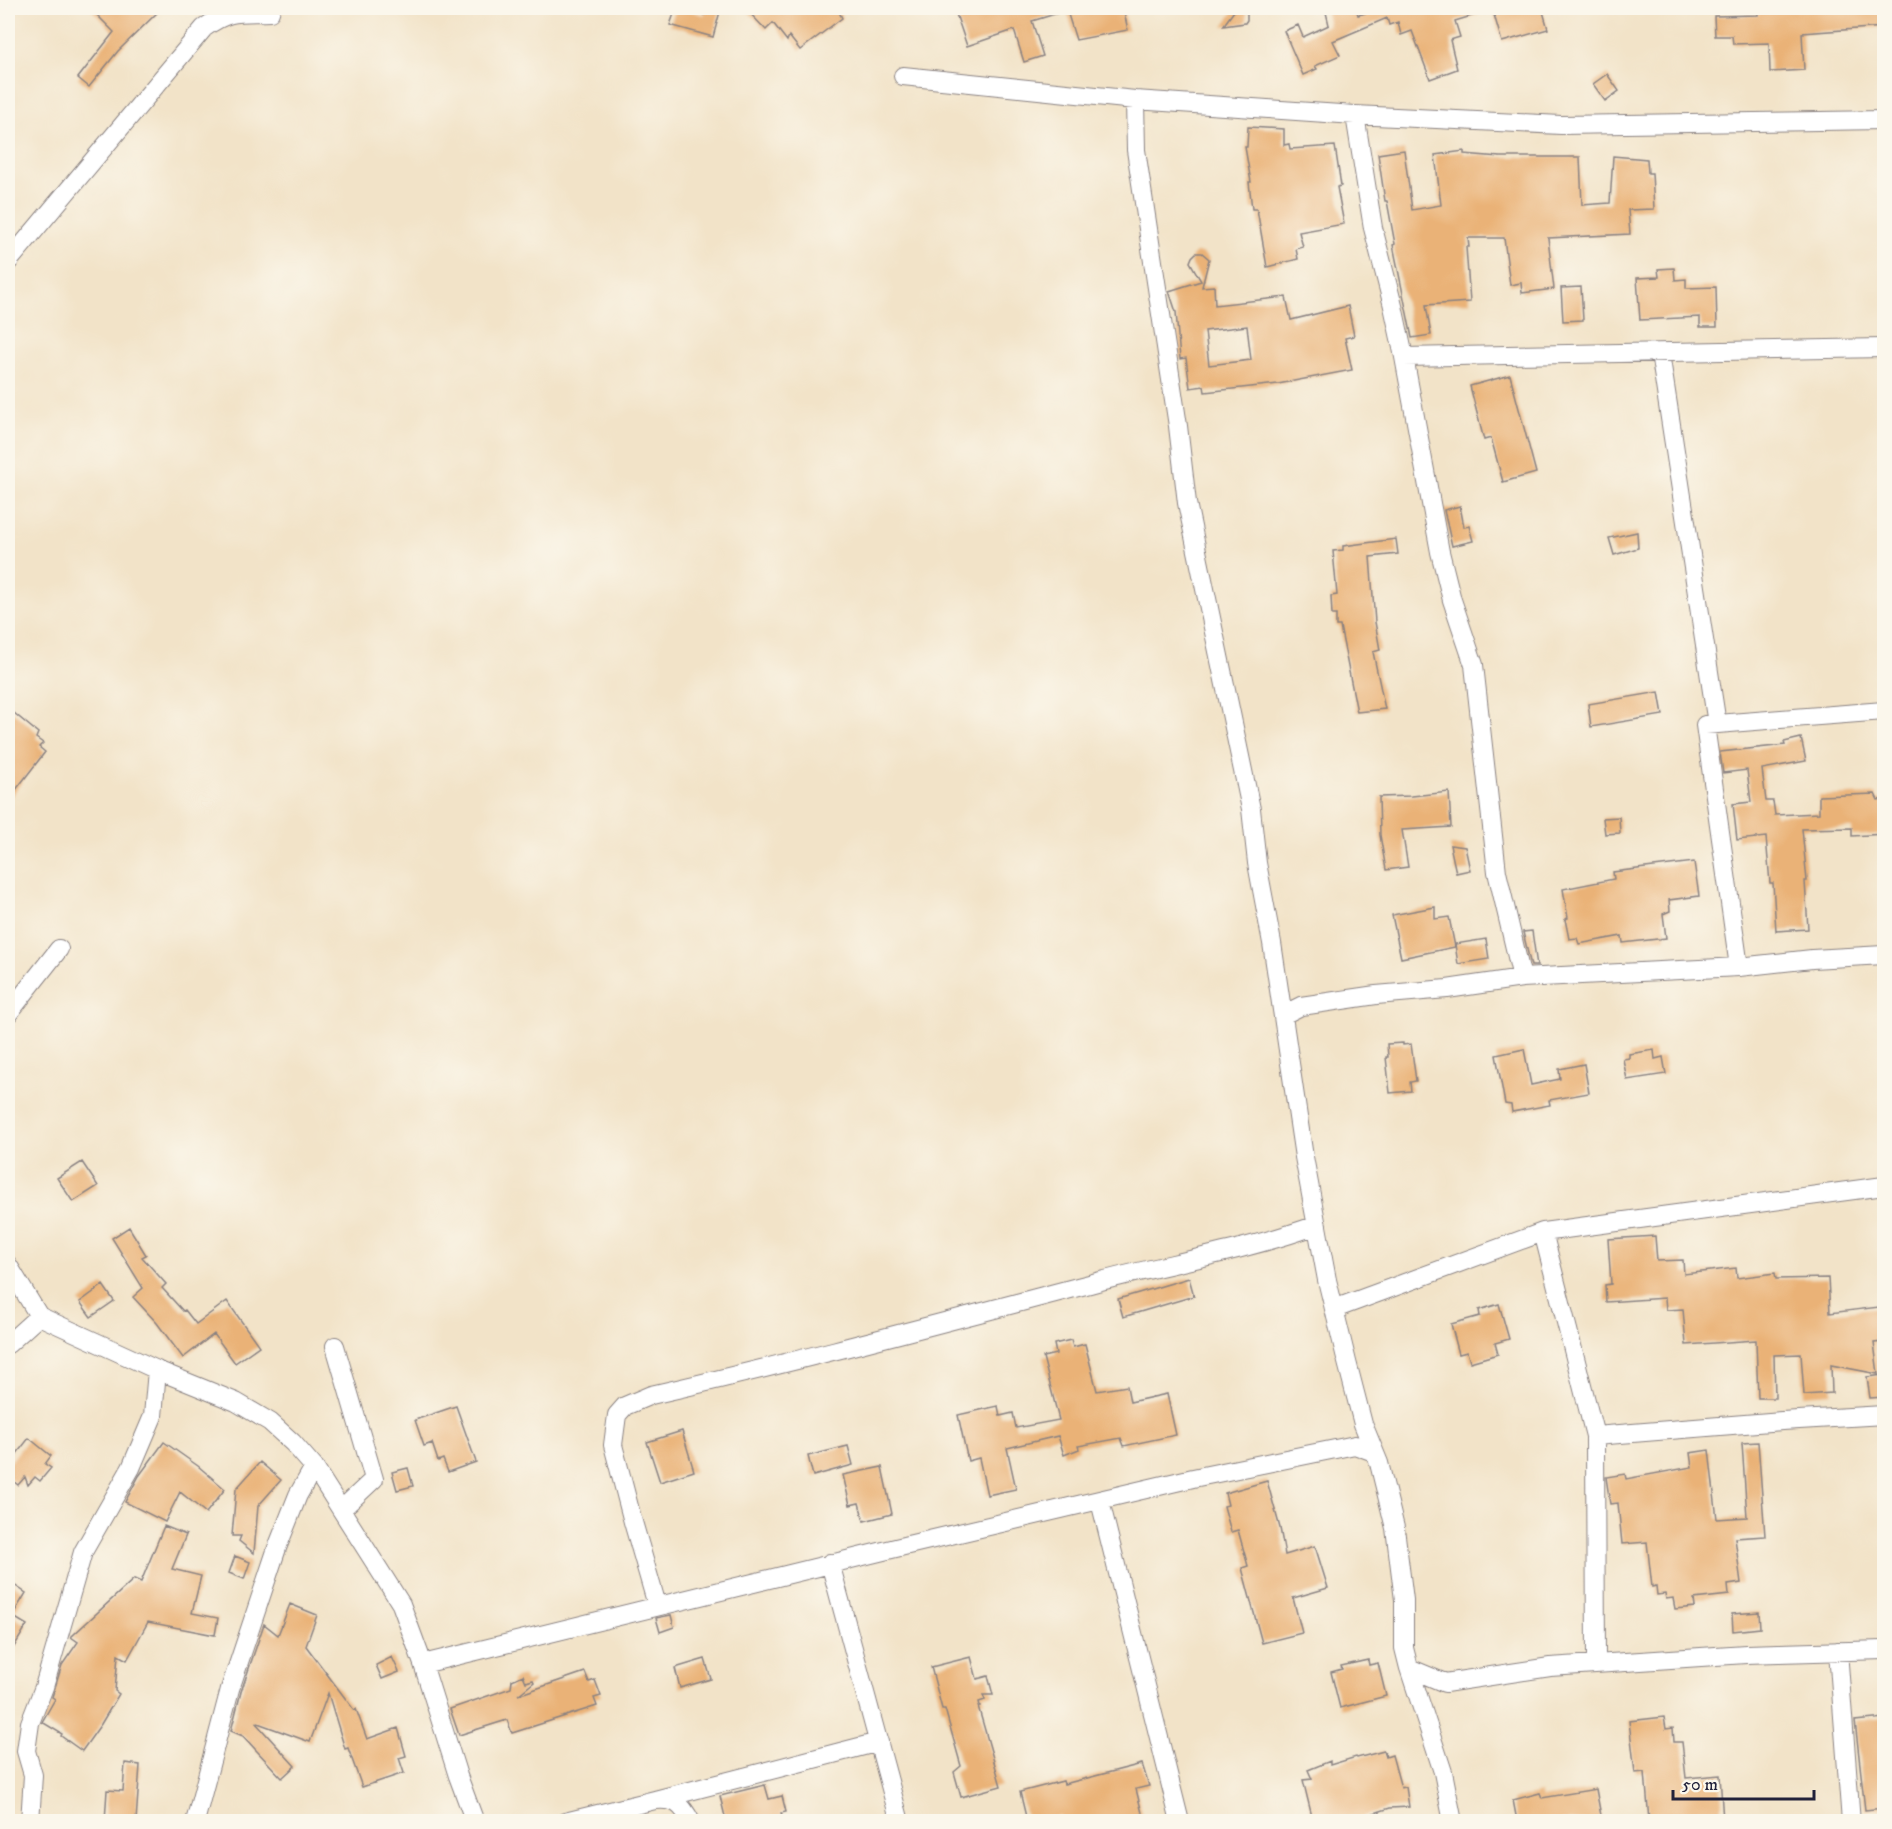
<svg xmlns="http://www.w3.org/2000/svg" width="1892" height="1829" viewBox="0 0 1892 1829" font-family="'IM FELL DW Pica',serif">
  <style>
    .building { fill: #eab277; fill-rule: evenodd }
    .lines { fill: none; stroke-linecap: round; stroke-linejoin: round }
    .street-casing { stroke: #8a8282; stroke-width: 20 }
    .street { stroke: #fff; stroke-width: 18 }
  </style>
  <rect width="100%" height="100%" fill="#fbf7ec"/>
  <filter id="ink" filterUnits="userSpaceOnUse"><feTurbulence type="fractalNoise" baseFrequency=".0167" numOctaves="2"/><feDisplacementMap in="SourceGraphic" scale="12" xChannelSelector="R" yChannelSelector="G"/><feConvolveMatrix kernelMatrix="1 2 1 2 8 2 1 2 1" color-interpolation-filters="sRGB"/></filter>
  <filter id="wash" filterUnits="userSpaceOnUse"><feTurbulence type="fractalNoise" baseFrequency=".008" numOctaves="4" result="noise"/><feDisplacementMap in="SourceGraphic" scale="24" xChannelSelector="R" yChannelSelector="G"/><feGaussianBlur stdDeviation="1.35" result="paint"/><feColorMatrix in="noise" values="0 0 0 0 0 0 0 0 0 0 0 0 0 0 0 0 0 1.4 0 .05"/><feComposite in="paint" operator="in"/></filter>
  <g filter="url(#wash)">
    <rect width="100%" height="100%" fill="#f2e3c8"/>
    <g id="blocks">
      <!-- building -->
      <path class="building" d="M90 8H162L118 51 89 87 78 78 114 32Z
        M676 8H682L704 15 706 8H721L713 37 670 25Z
        M745 8H837L842 18 800 50 789 36 787 41 773 23 766 30Z
        M954 8H986L987 11 990 10 991 14 1013 8H1064L1065 11 1032 21 1043 56 1024 62 1014 30 967 46Z
        M1066 8H1123L1128 30 1076 40Z
        M1325 8H1356L1358 15 1384 8H1488V11L1455 21 1460 37 1450 40 1457 69 1430 79 1412 31 1401 35 1398 22 1389 25 1387 18 1333 41 1340 55 1315 66 1317 69 1303 75 1284 31 1298 25 1303 37 1329 25Z
        M1492 8H1542L1548 29 1502 42Z
        M1830 8H1884V27L1802 33 1804 70 1770 72 1769 43 1733 44 1732 36H1715L1714 16 1758 15V10L1787 11Z
        M1240 9 1247 13V20L1245 23 1223 26 1234 11Z
        M1607 74 1619 91 1605 101 1593 84Z
        M1248 127 1284 129V145L1289 144 1290 149 1335 146 1341 186 1337 187 1344 224 1299 232 1303 247 1296 249 1298 259 1267 267 1257 209H1252L1249 182H1251L1245 147H1247Z
        M1404 150 1412 210 1441 205 1435 155 1464 151V154L1500 157H1580L1582 205 1610 203 1613 156 1647 159 1648 173H1652L1654 209 1628 210 1630 234 1548 238 1554 289 1522 293 1521 283 1510 285 1504 238H1468L1469 247H1466L1470 302 1426 305 1431 335 1412 338 1393 245 1395 244 1387 201H1385L1378 154Z
        M1196 253H1202L1209 259 1202 287 1214 286 1215 305 1286 297 1291 320 1348 306 1354 336 1345 338 1352 370 1278 384 1205 392 1204 386 1190 388 1186 358 1180 359 1176 312 1169 291 1201 281 1190 262 1192 257ZM1247 326 1251 360 1209 365 1205 331Z
        M1674 268 1675 280 1686 279V288L1716 287 1717 327H1700V317L1640 320 1637 278 1659 277 1658 269Z
        M1581 287 1583 320 1563 321 1561 288Z
        M1510 375 1536 473 1503 482 1491 438 1484 440 1470 386Z
        M1460 506 1464 527 1469 526 1473 541 1452 546 1444 510Z
        M1637 532 1638 548 1614 555 1609 538Z
        M1396 539 1398 554 1370 557 1375 622 1380 650 1373 652 1385 709 1357 712 1340 626H1336V615H1332L1331 596 1337 595 1333 551 1343 550V546Z
        M1659 692 1663 715 1591 727 1588 704Z
        M8 708 38 733 36 738 43 743 39 747 45 752 8 800Z
        M1801 738 1806 761 1762 769 1766 801H1773L1775 815 1819 813V796L1875 794 1878 800 1884 799V834L1852 836V828L1802 829 1807 881H1805L1808 929 1776 931 1773 883H1770L1766 837 1737 840 1733 804 1751 802 1747 770 1723 773 1720 752 1785 745 1784 742Z
        M1449 792 1451 827 1402 830 1408 867 1386 870 1380 835 1379 797 1412 796Z
        M1619 817 1620 833 1605 834 1603 818Z
        M1450 845 1465 847 1470 870 1456 873Z
        M1694 862 1699 896 1669 900 1670 911 1663 914 1666 938 1623 943 1622 936 1579 944 1577 938 1569 939 1565 919 1568 918 1563 889 1614 879 1613 872Z
        M1435 907V919L1449 917 1455 947 1401 958 1392 915Z
        M1532 931 1537 966H1531L1523 932Z
        M1486 939 1489 959 1458 964 1455 944Z
        M1403 1043V1045L1411 1044 1416 1081 1410 1082 1411 1091 1390 1093 1386 1057H1388L1387 1044Z
        M1524 1049 1531 1085 1560 1079 1559 1069 1584 1064 1589 1093 1549 1100 1550 1105 1512 1112 1511 1105 1505 1104 1496 1055Z
        M1654 1050 1655 1059 1663 1057 1666 1074 1627 1080 1623 1059 1629 1058V1054Z
        M82 1162 98 1186 73 1202 57 1178Z
        M129 1227 146 1255 142 1257 166 1284 162 1288 183 1311 185 1310 196 1324 227 1301 259 1346 235 1363 214 1334 183 1358 157 1323 133 1297 143 1288 112 1238Z
        M1655 1236 1657 1261 1683 1260 1684 1274 1736 1268 1737 1278 1775 1273 1776 1279 1828 1278 1830 1313 1879 1307 1883 1342 1874 1343 1878 1374 1831 1365 1832 1393 1804 1395 1801 1354 1774 1355 1775 1398H1758L1756 1340 1686 1345 1683 1309 1666 1310 1665 1298 1606 1302 1605 1285 1611 1284 1608 1239Z
        M1189 1278 1194 1296 1123 1317 1118 1299Z
        M103 1285 114 1301 91 1317 80 1302Z
        M1499 1304 1509 1339 1495 1343 1498 1354 1470 1362 1467 1352 1459 1354 1451 1324 1480 1316 1479 1310Z
        M1071 1340 1073 1347 1085 1344 1097 1391 1127 1386 1130 1402 1167 1394 1176 1435 1124 1446 1121 1438 1078 1446 1079 1449 1064 1455 1058 1436 1007 1448 1016 1489 987 1495 979 1458 968 1461 958 1415 998 1406 1000 1416 1013 1413 1016 1428 1059 1420 1043 1357 1056 1354 1054 1344Z
        M1884 1375V1397L1870 1398 1867 1377Z
        M456 1406 476 1462 448 1472 443 1459 438 1461 432 1443 424 1446 415 1420Z
        M682 1431 694 1471 660 1482 647 1442Z
        M29 1438 51 1456 45 1464 51 1468 40 1481 35 1477 28 1485 25 1477 18 1485 8 1477V1465Z
        M164 1442 198 1466 225 1489 206 1513 180 1492 165 1522 125 1502 139 1476Z
        M1758 1442 1765 1536 1735 1538 1741 1583 1728 1585 1729 1595 1694 1599 1695 1607 1675 1609 1673 1598 1666 1599 1665 1594 1657 1595 1656 1586 1652 1587 1647 1542 1622 1544 1618 1503 1610 1504 1606 1477 1625 1474 1626 1479 1692 1467 1690 1453 1709 1450 1717 1519 1747 1517 1742 1443Z
        M848 1446 853 1465 813 1476 808 1456Z
        M260 1462 281 1480 258 1506 254 1553 239 1541 241 1536H232L236 1489Z
        M882 1467 892 1514 864 1521 859 1503 850 1505 843 1475Z
        M408 1468 413 1486 397 1490 392 1472Z
        M1267 1481 1280 1528 1285 1555 1315 1546 1328 1588 1293 1598 1302 1633 1262 1643 1242 1568 1248 1566 1238 1530 1231 1532 1224 1506 1228 1505 1225 1493Z
        M164 1526 186 1535 172 1569 201 1576 192 1613 218 1618 215 1635 148 1622 127 1660 118 1655 115 1691 119 1694 101 1724 82 1751 61 1736 62 1734 42 1722 55 1699 52 1697 62 1665 78 1642 71 1637 134 1579 141 1582Z
        M235 1556 250 1562 244 1579 229 1573Z
        M8 1581 26 1593 12 1616 27 1625 8 1657Z
        M290 1604 317 1615 306 1646 354 1710 356 1709 367 1739 398 1728 406 1756 399 1758 404 1773 362 1787 348 1748 345 1749 328 1693 310 1742 255 1722 295 1766 282 1778 243 1736 231 1731 241 1692 264 1624 278 1635Z
        M1759 1612 1760 1628 1733 1631 1732 1614Z
        M671 1615 674 1627 660 1632 656 1618Z
        M392 1657 399 1672 382 1679 376 1665Z
        M971 1657 977 1679 988 1676 993 1695H983L985 1700 979 1702 980 1706H978L1001 1786 961 1797 954 1772 961 1766 945 1709H942L931 1667Z
        M705 1659 711 1679 680 1688 675 1668Z
        M1368 1660 1369 1665 1378 1663 1386 1696 1340 1708 1331 1672 1342 1669 1341 1666Z
        M585 1672 589 1682 595 1680 601 1696 594 1698 597 1706 512 1733 507 1720 459 1735 450 1709 511 1688 512 1680 523 1675 526 1682 533 1680 534 1682 518 1695Z
        M1664 1717 1666 1729 1673 1728 1674 1742H1682L1686 1778 1720 1775 1723 1821H1649L1645 1772 1635 1773 1629 1721Z
        M1884 1718V1808L1865 1810 1855 1721Z
        M1384 1751 1386 1757 1392 1755 1401 1788 1406 1787 1409 1807 1390 1808 1349 1821H1313L1303 1780 1312 1779 1308 1770 1330 1761V1765L1356 1757 1357 1758Z
        M125 1763 140 1765 136 1821H105L107 1790 123 1791Z
        M1142 1764 1149 1786 1136 1789 1144 1821H1060V1816L1035 1821H1027L1020 1792 1063 1781 1064 1784Z
        M765 1785 769 1799 782 1796 786 1812 781 1813 784 1821H726L720 1796Z
        M1596 1789 1602 1821H1517L1513 1800 1540 1793 1542 1798Z"/>
    </g>
  </g>
  <g filter="url(#ink)">
    <use href="#blocks" fill-opacity="0" stroke="#8a8282" stroke-width="1.5"/>
    <g class="lines">
      <!-- street casing -->
      <g class="street-casing">
        <path id="street" d="M903 76 1135 100 1355 115 1561 125 1884 120
          M1135 100 1136 150 1178 426 1187 503 1251 809 1257 863 1272 943 1304 1157 1327 1280 1347 1362 1363 1424 1379 1463 1395 1528 1404 1600V1648L1409 1668 1443 1772 1453 1822
          M1355 115 1373 228 1393 306 1404 357 1440 552 1452 600 1474 665 1497 872 1522 978
          M8 262 204 28C230 9 239 13 270 12L271 8
          M1660 353 1717 724
          M1404 357 1884 348
          M1739 967 1705 725 1884 711
          M8 1014 59 949
          M1283 1015 1301 1006 1376 995 1447 989 1522 978 1739 967 1812 959 1884 955
          M1543 1232 1595 1436 1596 1664
          M8 1265 39 1316 157 1370 236 1402 270 1422 293 1443 314 1467 401 1604 423 1664 458 1776 475 1822
          M1334 1309 1543 1232 1884 1186
          M8 1344 39 1316
          M335 1346 374 1479 342 1509
          M1595 1436 1782 1421 1884 1415
          M1100 1501 1180 1822
          M830 1563 900 1822
          M657 1605 633 1522 613 1445 617 1415 625 1406 651 1395C801 1361 948 1321 1097 1282 1170 1263 1245 1251 1317 1225
          M1838 1651 1851 1822
          M423 1664 908 1545 1193 1478 1355 1445 1374 1452
          M1409 1668 1445 1683 1550 1667 1746 1654 1884 1650
          M655 1800 879 1742
          M30 1822 33 1775 26 1751 30 1723 44 1687 83 1552 131 1468 153 1416 157 1370
          M195 1822 230 1689 277 1548 298 1495 314 1467
          M565 1822 655 1800C675 1798 682 1804 691 1822"/>
      </g>
      <!-- street -->
      <use href="#street" class="street"/>
    </g>
  </g>
  <!-- margin -->
  <rect width="1892" height="1829" fill="none" stroke="#fbf7ec" stroke-width="30"/>
  <!-- scale -->
  <path d="M1673 1790v9h141v-9" fill="none" stroke="#22223b" stroke-width="3"/>
  <text x="1682" y="1790" font-size="18" fill="#22223b" stroke="#fbf7ec" stroke-width="4.5" paint-order="stroke">50 m</text>
</svg>
